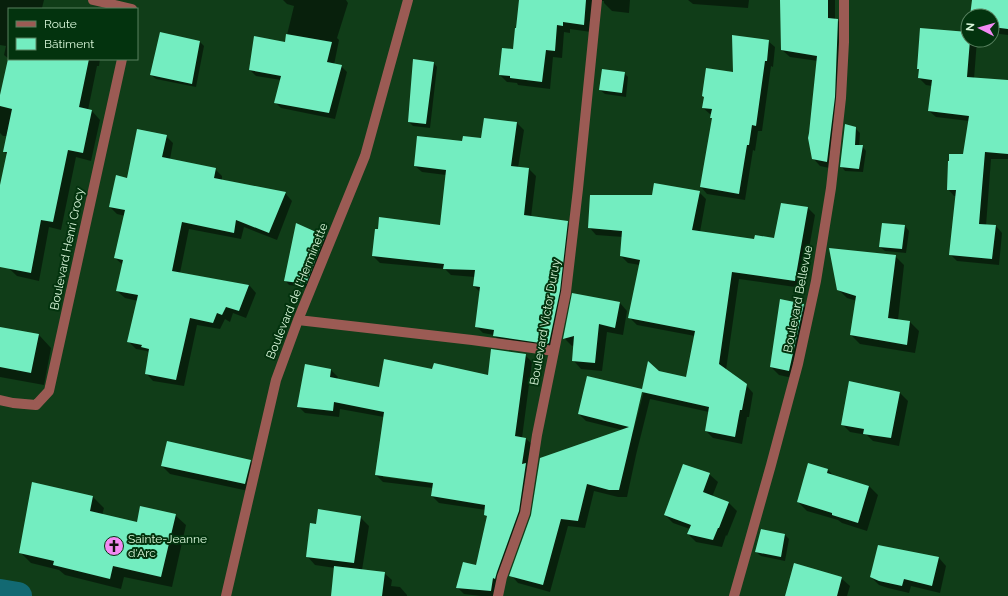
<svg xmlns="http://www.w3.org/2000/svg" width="1008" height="596" viewBox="0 0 1008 596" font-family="Raleway,sans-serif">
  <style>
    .shadow { fill: #0007; fill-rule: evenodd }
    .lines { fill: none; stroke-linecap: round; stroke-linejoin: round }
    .canal { stroke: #126972; stroke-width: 28 }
    .building { fill: #73edc0 }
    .minor { stroke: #9b5b54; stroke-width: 10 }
    .labels { text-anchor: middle; stroke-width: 4; stroke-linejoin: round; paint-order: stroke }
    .street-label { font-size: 12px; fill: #d8f6d9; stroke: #03330e }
    .poi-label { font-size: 12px; fill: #d8f6d9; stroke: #03330e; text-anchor: start }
  </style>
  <rect width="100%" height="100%" fill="#103d18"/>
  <!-- shadow -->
  <path class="shadow" d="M0 0H44L42 8 46 9H9V59H100L99 66H97L88 110 92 111 100 120 91 161 76 157 61 230 49 227 39 281 17 276 0 260V190L7 155 4 151 7 136H3L0 133V100L9 59 4 55 6 46 0 45Z
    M283 0H346L348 3 337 38 339 40 334 65 341 66 347 72 335 119 281 108 275 102 281 80 256 76 250 70 285 43 294 6 287 4Z
    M520 0H630L629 13 612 11 604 3V1H602L599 4 591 32 570 29V33L564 32 562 58 553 57 550 89 518 85 517 83 507 82 500 75 514 50 517 29Z
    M688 0H749L748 8 693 4Z
    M781 0H835V20H837L845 27 834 169 820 166 813 158 818 61 790 57 782 50Z
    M973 0H1008V35L992 33V16H971Z
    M968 33V40H977L974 79 1008 81V159H991L986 226H996L1002 233 999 265 957 261 950 254 956 196H954L948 189 964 155 969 121 936 117 929 111 932 86 926 85 919 78 920 70 918 68Z
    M768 41 775 47 773 67 771 66 762 131H758L755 151 753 150 745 200 707 194 701 187 713 119 712 114H710L703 108 734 73Z
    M200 42 204 46 196 87 156 79 151 75Z
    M433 62 437 67 430 128 413 126 409 122Z
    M624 73 628 77 626 97 605 94 600 90Z
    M485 119 517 123 524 130 518 168 529 169 536 176 531 217 567 222 574 229 556 350 501 343 494 335 483 333 476 326 480 292 474 286 475 277 451 275 445 269 380 263 373 256 441 226 446 175 422 172 415 166 463 142 482 139Z
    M855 128 860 133 859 146H862L866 151 863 172 845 171 841 166Z
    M166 136 173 143 170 159 215 169 222 176V180L285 193 292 201 277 240 244 227 241 239 189 229 180 273 249 285 256 293 246 318 233 313 230 322 225 319 220 329 197 325 184 386 153 381 146 373 150 354 147 351 136 349 128 341 138 301 125 298 117 291 123 265 115 258 125 216 117 214 110 207 128 179Z
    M699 192 706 199 700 232 755 240 775 239 808 208 815 215 802 288 739 279 726 370 746 385 753 393 749 417H747L742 444 713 438 706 431 709 412 650 399 636 455 627 497H618L594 491 585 528 568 526 550 592 518 583 511 575 622 430 586 421 579 414 642 390 632 431 633 432 644 391 659 372 687 378 695 336 637 325 630 318 640 265 628 263 621 256 623 237 596 235 589 227 652 196Z
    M296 225 325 237 329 241 310 288 289 285 285 280Z
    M905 226 909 231 906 253 885 251 880 247Z
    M895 256 904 265 898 320 910 322 919 331 915 353 860 344 851 335 857 301 847 298 838 289Z
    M620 303 627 311 623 335 607 332 602 371 581 369 574 361V345L572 346 564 338Z
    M803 305 812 314 797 379 779 375 771 367Z
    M0 328 39 335 51 348 44 385 0 377Z
    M525 355 532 362 522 438 526 439 533 445V471L498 596H481L464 594 457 587 476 567 488 517 485 514 486 510 439 503 432 496 433 488 383 482 376 475 384 417 340 409 339 417 305 413 298 406 331 370 338 377 337 379 379 388 433 370 488 376ZM383 475 438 482V484L383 477Z
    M900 393 908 401 899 446 873 441 867 435 850 432 842 424Z
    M250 461 258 468 253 492 170 474 162 466Z
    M828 470 834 476 869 486 878 495 867 531 842 523 838 520 807 511 798 502Z
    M709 474 718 482 712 497 729 503 737 511 727 536 726 535 722 547 696 542 688 534 690 529 673 523 665 515Z
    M33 484 93 497 104 508 102 515 137 523 175 515 186 525 172 587 124 577 121 589 65 575 59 570 31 563 20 552Z
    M360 517 369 526 362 570 384 573 392 580 391 586 400 587 407 595V596H332L335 568 315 565 307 556 316 525Z
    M785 535 789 539 785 561 761 556 756 552Z
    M879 546 939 558 946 566 940 593 911 586 909 593 888 588 879 585 871 577Z
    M841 578 850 586 847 596H786Z"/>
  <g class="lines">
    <!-- canal -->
    <path class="canal" d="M0 593 18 596"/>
  </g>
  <!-- building -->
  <path class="building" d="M519 0H586L584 25 563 22V26L557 25 555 51 546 50 542 82 510 78V76L499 75 502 48 513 49 515 28H516Z
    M780 0H828V18L838 19 835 97 827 162 812 159 808 138 809 133 817 56 781 50Z
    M972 0H1008V29L992 27V16H970Z
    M920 28 968 32V40H970L967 77 1008 80V154L985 152 979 224 996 225 992 259 949 255 956 190H947L948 161H949V154H963L969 116 928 111 932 80 918 78 919 69H917Z
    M160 32 200 41 192 84 150 75Z
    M286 34 332 42 327 62 342 65 329 113 274 103 281 76 249 70 254 36 285 42Z
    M732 35 769 40 767 61H765L756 126 752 125 749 145H747L739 194 700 187 712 118H710L712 109 702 108 704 97 702 96 706 68 733 72Z
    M8 59H89L79 107 92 110 83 153 68 150 53 222 41 220 31 273 0 267V185L7 152H3L12 109 0 106V95Z
    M413 59 434 62 426 124 408 122Z
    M602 69 625 72 622 93 599 90Z
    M484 118 517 122 511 166 529 168 524 215 568 221 560 291 549 343 547 344 493 336 494 330 475 327 480 287 473 286 475 270 443 269 444 264 372 256 375 229H378L379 217 440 225 446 170 414 166 417 136 462 141 463 136 481 138Z
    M845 124 856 127 855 145H863L859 169 840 167Z
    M137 129 167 135 162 157 216 168 214 178 286 192 269 233 236 220 234 233 182 222 172 271 249 285 239 311 226 307 222 315 217 313 213 323 190 318 176 380 145 374 149 349 141 347 142 345 127 342 138 295 116 291 123 260 114 258 125 210 109 207 116 175 127 178Z
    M654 183 700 191 692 230 754 239 755 235 774 238 781 203 808 207 795 281 732 272 719 364 747 384 742 410H740L735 437 705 431 709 407 642 392 629 448 619 490H609L587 484 578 521 561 519 543 585 509 576 531 515 540 458 629 427 578 414 587 376 642 389 648 361 659 371 686 377 695 331 628 318 640 260 620 256 622 231 588 228 590 195H652Z
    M296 223 325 236 306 284 284 281Z
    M882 223 905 225 902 249 879 247Z
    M829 248 896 255 888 318 910 321 907 345 850 335 856 296 837 290Z
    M572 293 620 302 615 328 599 324 595 363 572 361 574 336 563 339Z
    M780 299 804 304 789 371 770 367Z
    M0 327 39 334 31 373 0 367Z
    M491 349 526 354 515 436 526 438 522 464 526 463 519 511 497 572 495 579 493 578 491 591 456 588 463 562 476 565 487 516 484 515 485 505 431 496 433 483 375 475 384 412 334 402 333 411 297 407 305 364 331 369 330 377 379 387 384 359 432 369 434 363 488 375Z
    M849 381 900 392 891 438 863 434 864 429 841 425Z
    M167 441 251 460 245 484 161 466Z
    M808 463 828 469 827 473 869 486 858 523 832 515V513L797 502Z
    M683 464 710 473 703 492 729 502 719 528H718L713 540 687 534 691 525 664 515Z
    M32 482 93 496 90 511 137 522 140 506 176 514 161 577 113 566 110 579 53 565 54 561 19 553Z
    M318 509 361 516 354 563 306 557 310 523 316 524Z
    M761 529 785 534 781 557 755 552Z
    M878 545 939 557 932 586 904 579 902 586 879 581 870 577Z
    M794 563 842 577 837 596H785Z
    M334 566 385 572 382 596H331Z"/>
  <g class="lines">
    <!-- minor -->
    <path class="minor" d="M93 0 132 9
      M298 320 472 340 554 351
      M0 400 13 403 36 405 49 391 122 59
      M226 596 276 380 298 320 365 156 408 0
      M498 596 502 577 525 513 537 435 566 292 578 189 597 0
      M734 596 771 465 798 364 816 281 831 188 841 98 844 42V0"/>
  </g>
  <!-- icons -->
  <defs>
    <g id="church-disc" transform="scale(1)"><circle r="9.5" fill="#f28af3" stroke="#03330e"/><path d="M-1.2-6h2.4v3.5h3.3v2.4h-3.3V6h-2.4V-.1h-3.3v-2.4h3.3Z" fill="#111"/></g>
  </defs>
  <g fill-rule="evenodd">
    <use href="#church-disc" x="114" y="546"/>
  </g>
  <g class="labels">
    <!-- street labels -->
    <g class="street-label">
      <text transform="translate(67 249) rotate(-78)" y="4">Boulevard Henri Crocy</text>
      <text transform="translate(297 291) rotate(-68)" y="4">Boulevard de l'Herminette</text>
      <text transform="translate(798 299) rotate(-79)" y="4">Boulevard Bellevue</text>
      <text transform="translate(545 322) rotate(-80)" y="4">Boulevard Victor Duruy</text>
    </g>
    <!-- poi labels -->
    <g class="poi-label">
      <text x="128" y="543">Sainte-Jeanne<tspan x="128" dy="14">d'Arc</tspan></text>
    </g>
  </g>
  <!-- legend -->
  <rect x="8" y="8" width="130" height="52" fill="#03330e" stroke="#58815f"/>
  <rect x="16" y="21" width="20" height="6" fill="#9b5b54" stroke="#58815f"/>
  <text x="44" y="28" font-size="12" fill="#d8f6d9">Route</text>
  <rect x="16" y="38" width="20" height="12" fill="#73edc0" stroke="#58815f"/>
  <text x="44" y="48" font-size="12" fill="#d8f6d9">Bâtiment</text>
  <!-- north arrow -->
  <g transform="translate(980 28) rotate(276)"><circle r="19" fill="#03330e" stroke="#58815f"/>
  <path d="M0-3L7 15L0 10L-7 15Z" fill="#f28af3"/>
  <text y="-6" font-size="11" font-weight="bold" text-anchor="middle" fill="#d8f6d9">N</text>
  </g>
</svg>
